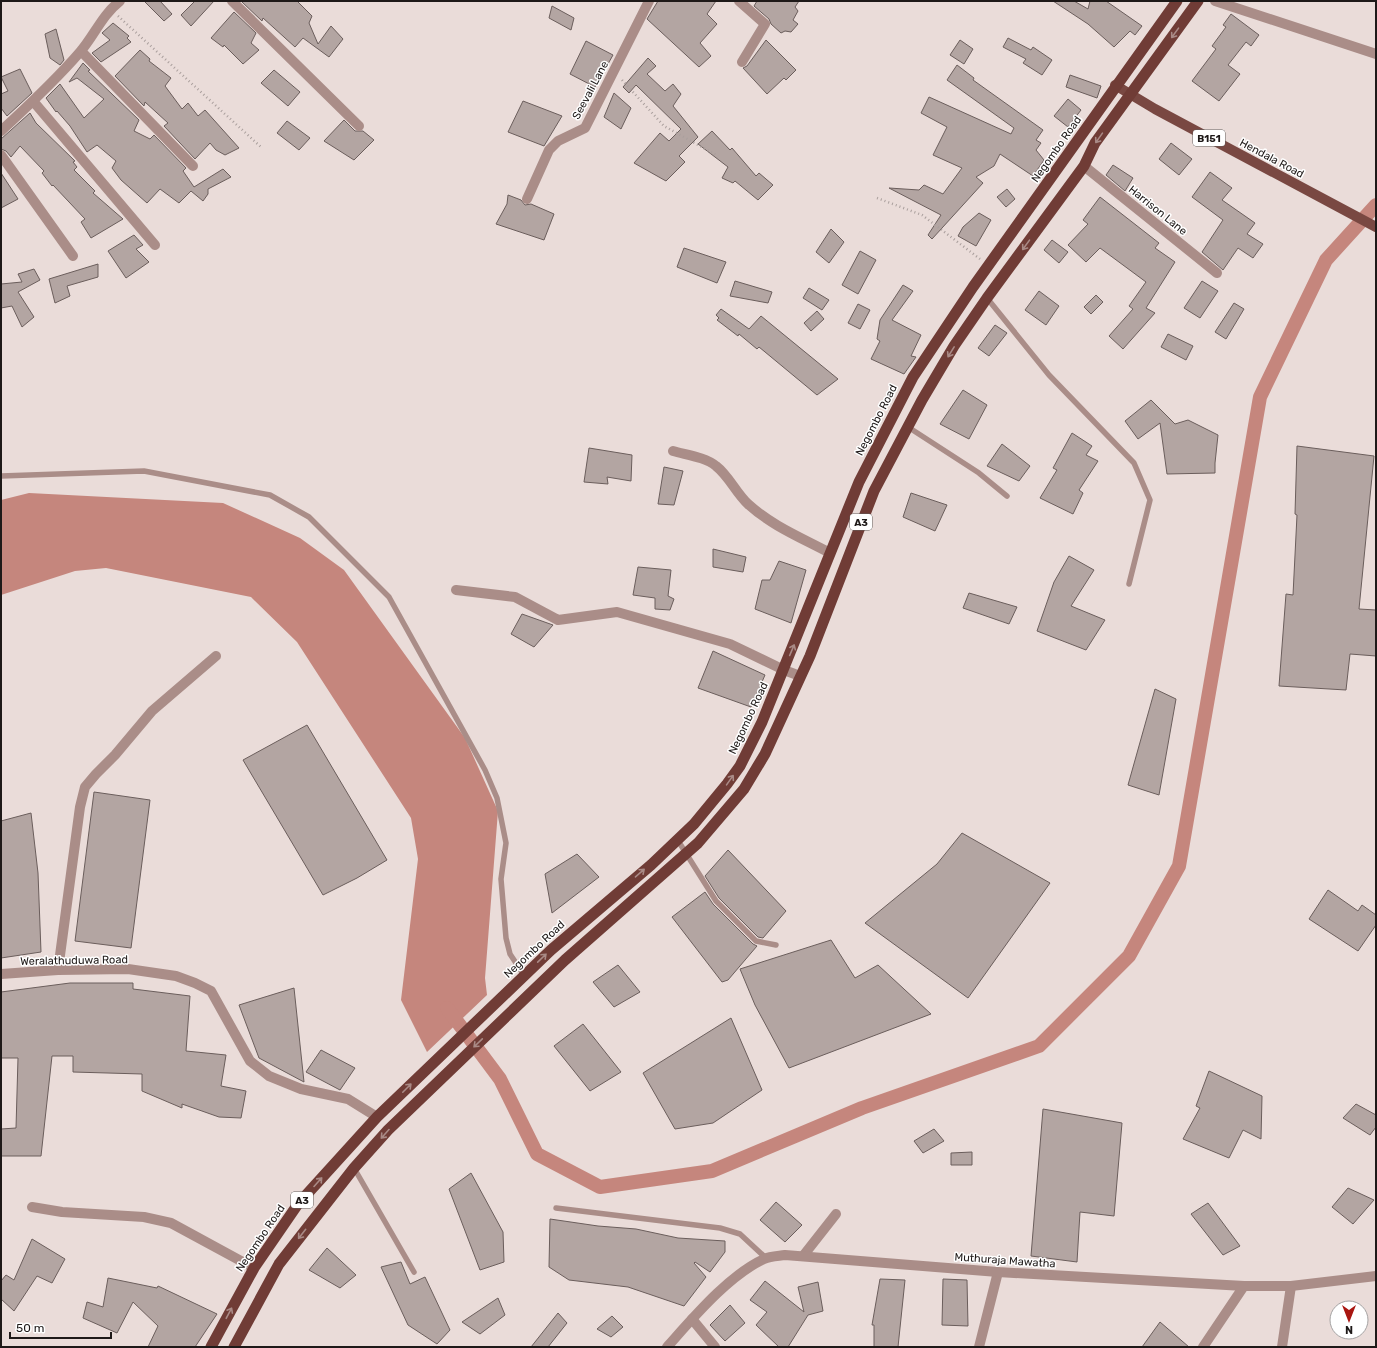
<svg xmlns="http://www.w3.org/2000/svg" width="1377" height="1348" viewBox="0 0 1377 1348" font-family="Rubik,sans-serif">
  <style>
    .water { fill: #c5867d }
    .lines { fill: none; stroke-linecap: round; stroke-linejoin: round }
    .canal { stroke: #c5867d; stroke-width: 14 }
    .building { fill: #b3a5a2; stroke: #6b5e5c }
    .path { stroke: #aa9f9d; stroke-width: 2.5; stroke-dasharray: 1 3; stroke-linecap: butt }
    .service { stroke: #aa8d88; stroke-width: 5.5 }
    .minor { stroke: #aa8d88; stroke-width: 10 }
    .tertiary { stroke: #aa8d88; stroke-width: 10 }
    .primary { stroke: #794842; stroke-width: 10 }
    .trunk { stroke: #703c36; stroke-width: 11 }
    .oneway { stroke: #a98a86 }
    .labels { text-anchor: middle; stroke-width: 3; stroke-linejoin: round; paint-order: stroke }
    .shield { fill: #fff; stroke: #625e5d; stroke-width: 1 }
    .shield-label { font-size: 10px; font-weight: bold; fill: #1e1918 }
    .street-label { font-size: 11px; fill: #1e1918; stroke: #fff }
  </style>
  <rect width="100%" height="100%" fill="#eadcd9"/>
  <!-- water -->
  <path class="water" d="M29 493 223 503 300 538 344 570 465 738 498 811 485 978 487 995 427 1052 401 1000 418 859 411 818 297 642 251 597 106 568 75 571 1 595V500Z"/>
  <g class="lines">
    <!-- canal -->
    <path class="canal" d="M447 1008 500 1079 537 1154 600 1187 712 1171 862 1108 1039 1046 1129 956 1179 866 1260 397 1326 260 1376 205"/>
  </g>
  <!-- building -->
  <path class="building" d="M144 1H160L172 14 164 21Z
    M195 1H214L191 26 181 15Z
    M243 1H297L312 16 309 23 318 44 331 26 343 39 329 57 303 38 295 47 263 18 262 21 242 2Z
    M658 1H716L707 14 717 24 700 43 711 56 699 67 647 19Z
    M757 1H799L795 7 798 11 793 20 798 24 791 32 785 31 781 33 771 24 769 19 754 6Z
    M1053 1H1074L1088 9 1090 1H1106L1142 26 1135 35 1130 31 1114 47 1088 24Z
    M552 6 574 18 571 30 549 18Z
    M234 12 256 33 251 43 259 50 243 64 224 45 223 47 211 38Z
    M1231 14 1259 35 1251 46 1246 42 1228 65 1240 74 1219 101 1192 81 1216 49 1212 46 1226 27 1223 25Z
    M113 23 129 36 127 38 131 42 101 62 92 53 110 40 102 33Z
    M56 29 64 60 60 65 50 58 45 34Z
    M1008 38 1031 50 1033 47 1052 60 1042 75 1023 63 1026 59 1003 47Z
    M766 40 796 70 786 80 784 78 767 94 743 68 747 66Z
    M960 40 973 49 964 64 950 55Z
    M586 41 613 55 595 87 570 74Z
    M140 50 150 59 149 61 171 78 165 86 182 109 188 103 198 116 205 110 239 148 225 155 216 150 210 143 195 159 164 126 168 123 145 102 144 106 115 76Z
    M648 58 656 66 647 74 665 91 673 84 681 94 673 106 698 137 679 156 685 162 666 181 634 163 660 133 669 141 681 129 636 85 629 93 623 87Z
    M83 63 90 70 88 71 139 120 134 131 150 139 154 135 186 168 183 171 194 187 223 169 231 177 208 189V194L203 201 191 191 179 203 160 189 147 203 121 180 112 168 116 161 97 145 87 152 70 126 57 111 56 112 46 98 60 84 84 118 104 99 77 78 69 82Z
    M957 65 974 78 973 80 1043 130 1036 140 1041 143 1036 150 1044 160 1033 176 1000 154 994 166 976 177 983 183 932 239 928 235 941 215 889 188 919 190 924 185 943 194 962 168 933 155 947 127 921 113 929 97 1011 134 1014 128 947 80Z
    M20 69 32 93 7 116 1 108V94L8 91 1 77Z
    M274 70 300 92 288 106 261 83Z
    M1070 75 1101 86 1097 98 1066 87Z
    M614 93 631 108 621 129 604 117Z
    M1068 99 1081 110 1068 127 1054 116Z
    M523 101 562 116 544 146 508 132Z
    M30 113 36 123 75 161 73 162 77 167 74 170 95 191 93 193 123 219 91 238 81 222 85 219 53 185 52 186 42 173 44 171 20 146 11 157 6 151 1 149V139Z
    M344 120 355 131H363L374 140 354 160 324 141Z
    M287 121 310 138 299 150 277 133Z
    M712 131 730 150 732 148 756 176 759 173 773 185 758 200 735 181 733 183 722 178 728 167 698 144Z
    M1171 143 1192 159 1179 175 1159 159Z
    M1113 165 1133 178 1125 191 1106 175Z
    M1210 172 1232 188 1222 200 1255 223 1247 234 1263 244 1253 258 1238 248 1223 270 1202 252 1223 220 1192 197Z
    M1 173 18 199 1 208Z
    M1007 189 1015 199 1006 207 997 197Z
    M508 195 521 200 525 205 531 204 554 214 544 240 496 224 507 204Z
    M1100 197 1159 243 1155 248 1175 262 1146 308 1155 313 1123 349 1109 336 1133 309 1129 306 1146 282 1100 248 1086 262 1068 245 1088 224 1083 220Z
    M979 213 991 220 976 246 958 236 963 227Z
    M831 229 844 242 829 263 816 252Z
    M134 235 143 245 136 249 149 262 126 278 108 251Z
    M1052 240 1068 252 1059 263 1044 250Z
    M684 248 726 262 717 283 677 267Z
    M860 251 876 260 858 294 842 285Z
    M98 264V277L67 286 70 296 55 303 49 279Z
    M34 269 40 280 18 292 34 317 22 327 12 306 1 308V284L22 282 18 274Z
    M735 281 772 292 768 303 730 296Z
    M1202 281 1218 291 1200 318 1184 308Z
    M903 285 913 291 892 320 921 335 911 356 916 357 904 374 871 359 880 341 877 339 880 320Z
    M809 288 829 300 822 310 803 298Z
    M1039 291 1059 306 1046 325 1025 310Z
    M1096 295 1103 302 1091 314 1084 307Z
    M1234 303 1244 309 1226 339 1215 332Z
    M858 304 870 310 860 329 848 323Z
    M721 309 749 329 761 316 838 379 817 395 759 347 757 349 739 334 738 336 717 320 719 318 716 315Z
    M817 311 824 319 811 331 804 323Z
    M995 325 1007 333 989 356 978 348Z
    M1168 334 1193 346 1186 360 1161 347Z
    M963 390 987 405 969 439 940 424Z
    M1151 400 1175 424 1188 420 1218 435 1215 463V473L1167 474 1160 423 1138 439 1125 421Z
    M1072 433 1092 446 1086 455 1098 461 1079 490 1083 493 1073 514 1040 498 1057 470 1053 468Z
    M1002 444 1030 466 1019 481 987 466Z
    M1297 446 1374 456 1359 609 1376 610V656L1350 654 1346 690 1279 686 1286 594 1293 595 1297 515 1295 514Z
    M589 448 632 455 631 481 607 477 608 484 584 482Z
    M664 467 683 471 674 505 658 504Z
    M911 493 947 505 935 531 903 517Z
    M713 549 746 557 743 572 713 567Z
    M1069 556 1094 570 1071 606 1105 620 1086 650 1037 631 1054 582Z
    M779 561 806 570 791 623 755 609 762 580H770Z
    M638 567 671 570 668 596 674 599 670 610 655 609V598L633 595Z
    M969 593 1017 607 1009 624 963 608Z
    M522 614 553 625 534 647 511 634Z
    M713 651 765 675 751 707 698 688Z
    M1155 689 1176 699 1159 795 1128 785Z
    M307 725 387 860 357 878 323 895 243 760Z
    M94 792 150 800 131 948 75 941Z
    M31 813 38 873 41 952 1 958V821Z
    M962 833 1050 883 968 998 865 923 937 864Z
    M728 850 786 911 763 938 758 937 719 898 705 876Z
    M577 854 599 877 552 913 545 874Z
    M1328 890 1358 911 1362 905 1376 915V925L1358 951 1309 919Z
    M705 892 713 904 753 944 757 946 728 980 722 982 672 917Z
    M831 940 855 978 878 965 931 1014 789 1068 755 1005 740 969Z
    M618 965 640 992 614 1007 593 982Z
    M70 983H133V989L190 996 186 1051 226 1055 221 1086 246 1091 241 1118 219 1117 182 1104V1108L142 1091V1074L73 1072V1056H52L41 1156H1V1129L16 1128 18 1058H1V992Z
    M294 988 304 1082 259 1058 239 1005Z
    M731 1018 762 1090 713 1123 675 1129 643 1073Z
    M583 1024 621 1072 590 1091 554 1046Z
    M321 1050 355 1068 340 1090 306 1072Z
    M1209 1071 1262 1096 1261 1139 1243 1130 1229 1158 1183 1139 1200 1108 1196 1106Z
    M1356 1104 1376 1115V1127L1370 1135 1343 1118Z
    M1043 1109 1122 1123 1114 1216 1080 1212 1077 1262 1031 1256Z
    M934 1129 944 1141 923 1153 914 1141Z
    M972 1152V1165H951V1153Z
    M471 1173 503 1232 504 1262 480 1270 449 1189Z
    M1348 1188 1374 1200 1353 1224 1332 1207Z
    M776 1202 802 1225 785 1242 760 1220Z
    M1208 1203 1240 1246 1223 1255 1191 1214Z
    M550 1219 598 1226 636 1229 678 1238 725 1241V1252L710 1272 695 1262 694 1263 706 1277 684 1306 628 1287 569 1280 549 1267Z
    M32 1239 65 1259 52 1283 37 1276 14 1311 1 1299V1281L6 1275 14 1280Z
    M327 1248 356 1275 340 1288 309 1270Z
    M401 1262 410 1284 425 1277 450 1330 437 1344 408 1325 381 1267Z
    M108 1278 157 1288 158 1286 217 1314 195 1347H148L158 1326 133 1302 117 1333 83 1318 87 1302 103 1307Z
    M880 1279 905 1280 898 1347H874V1325H872Z
    M943 1279 967 1280 968 1326 942 1325Z
    M765 1281 804 1312 798 1287 818 1282 823 1311 808 1315 788 1347H779L756 1325 767 1312 750 1300Z
    M498 1298 505 1315 480 1334 462 1322Z
    M730 1305 745 1323 725 1341 710 1325Z
    M558 1313 567 1323 548 1347H531Z
    M612 1316 623 1327 611 1337 597 1329Z
    M1160 1322 1189 1347H1142Z"/>
  <g class="lines">
    <!-- path -->
    <path class="path" d="M118 16 262 148
      M622 80 664 126 718 156
      M877 198 922 215 980 259"/>
    <!-- service -->
    <path class="service" d="M987 298 1049 375 1134 463 1150 500 1129 584
      M908 427 979 473 1007 496
      M1 476 144 471 270 495 309 517 389 597 485 770 497 798 506 843 501 879 506 938 510 954 524 975
      M677 839 716 901 756 941 776 945
      M354 1168 414 1272
      M556 1208 720 1228 740 1234 766 1258"/>
    <!-- minor -->
    <path class="minor" d="M232 1 359 126
      M739 1 765 24 742 62
      M1215 1 1376 54
      M81 51 193 166
      M33 101 155 245
      M1 131C28 106 56 80 80 52 94 36 102 15 120 1
      M1 155 73 256
      M1084 166 1217 273
      M527 199 549 150 558 141 585 128 649 1
      M673 451C687 455 705 457 716 466 729 476 736 493 748 504 772 526 802 538 830 553
      M456 590 515 597 558 620 617 612 730 644 784 670 800 676
      M58 970 80 807 85 787 96 774 115 755 152 711 216 656
      M1 974 58 970 128 969 176 976 195 983 211 991 250 1061 269 1076 301 1089 348 1099 377 1117
      M32 1207 62 1212 144 1217 171 1223 254 1268
      M803 1256 836 1214
      M692 1319 715 1347
      M979 1347 998 1272
      M1203 1347 1244 1286
      M1282 1347 1291 1286"/>
    <!-- tertiary -->
    <path class="tertiary" d="M667 1347C693 1318 729 1275 764 1259 770 1256 779 1256 785 1255L998 1272 1244 1286H1291L1376 1276"/>
    <!-- primary -->
    <path class="primary" d="M1115 85 1155 109 1376 227"/>
    <!-- trunk -->
    <path class="trunk" d="M211 1347 254 1268 298 1204 377 1117 551 950 651 865 694 824 727 784 740 766 762 722 859 482 913 377 973 287 1177 1
      M234 1347 279 1264 354 1168 388 1130 565 960 698 843 744 789 765 754 810 656 874 491 922 400 954 346 987 298 1084 166 1095 143 1198 1"/>
  </g>
  <!-- one-way arrows -->
  <defs><path id="oneway-shaft" d="M-6 0H5M1.5-3L5.5 0L1.5 3" fill="none" stroke-width="1.6" stroke-linecap="round" stroke-linejoin="round"/></defs>
  <g class="oneway">
    <use href="#oneway-shaft" transform="translate(1175 33) rotate(126)"/>
    <use href="#oneway-shaft" transform="translate(1099 138) rotate(125)"/>
    <use href="#oneway-shaft" transform="translate(1026 245) rotate(126)"/>
    <use href="#oneway-shaft" transform="translate(951 352) rotate(122)"/>
    <use href="#oneway-shaft" transform="translate(792 650) rotate(-67)"/>
    <use href="#oneway-shaft" transform="translate(730 780) rotate(-55)"/>
    <use href="#oneway-shaft" transform="translate(640 873) rotate(-41)"/>
    <use href="#oneway-shaft" transform="translate(542 958) rotate(-44)"/>
    <use href="#oneway-shaft" transform="translate(478 1043) rotate(136)"/>
    <use href="#oneway-shaft" transform="translate(407 1088) rotate(-45)"/>
    <use href="#oneway-shaft" transform="translate(385 1134) rotate(132)"/>
    <use href="#oneway-shaft" transform="translate(318 1182) rotate(-48)"/>
    <use href="#oneway-shaft" transform="translate(302 1234) rotate(128)"/>
    <use href="#oneway-shaft" transform="translate(229 1313) rotate(-62)"/>
  </g>
  <g class="labels">
    <!-- shield labels -->
    <g class="shield">
      <rect x="1193" y="130" width="32" height="16" rx="3"/>
      <rect x="850" y="514" width="22" height="16" rx="3"/>
      <rect x="291" y="1192" width="22" height="16" rx="3"/>
    </g>
    <g class="shield-label">
      <text x="1209" y="142">B151</text>
      <text x="861" y="526">A3</text>
      <text x="302" y="1204">A3</text>
    </g>
    <!-- street labels -->
    <g class="street-label">
      <text transform="translate(590 90) rotate(-62)" y="4">Seevali Lane</text>
      <text transform="translate(1056 149) rotate(-55)" y="4">Negombo Road</text>
      <text transform="translate(1272 158) rotate(28)" y="4">Hendala Road</text>
      <text transform="translate(1158 210) rotate(39)" y="4">Harrison Lane</text>
      <text transform="translate(876 420) rotate(-63)" y="4">Negombo Road</text>
      <text transform="translate(748 718) rotate(-65)" y="4">Negombo Road</text>
      <text transform="translate(534 949) rotate(-43)" y="4">Negombo Road</text>
      <text transform="translate(74 960) rotate(-1)" y="4">Weralathuduwa Road</text>
      <text transform="translate(260 1238) rotate(-56)" y="4">Negombo Road</text>
      <text transform="translate(1005 1260) rotate(4)" y="4">Muthuraja Mawatha</text>
    </g>
  </g>
  <!-- border -->
  <rect width="1377" height="1348" fill="none" stroke="#1e1918" stroke-width="4"/>
  <!-- north arrow -->
  <g transform="translate(1349 1320) rotate(180)"><circle r="19" fill="#ffffff" stroke="#a5a3a3"/>
  <path d="M0-3L7 15L0 10L-7 15Z" fill="#a91611"/>
  <text y="-6" font-size="11" font-weight="bold" text-anchor="middle" fill="#1e1918">N</text>
  </g>
  <!-- scale -->
  <path d="M10 1332v6h101v-6" fill="none" stroke="#1e1918" stroke-width="2"/>
  <text x="16" y="1332" font-size="12" fill="#1e1918" stroke="#ffffff" stroke-width="3" paint-order="stroke">50 m</text>
</svg>
